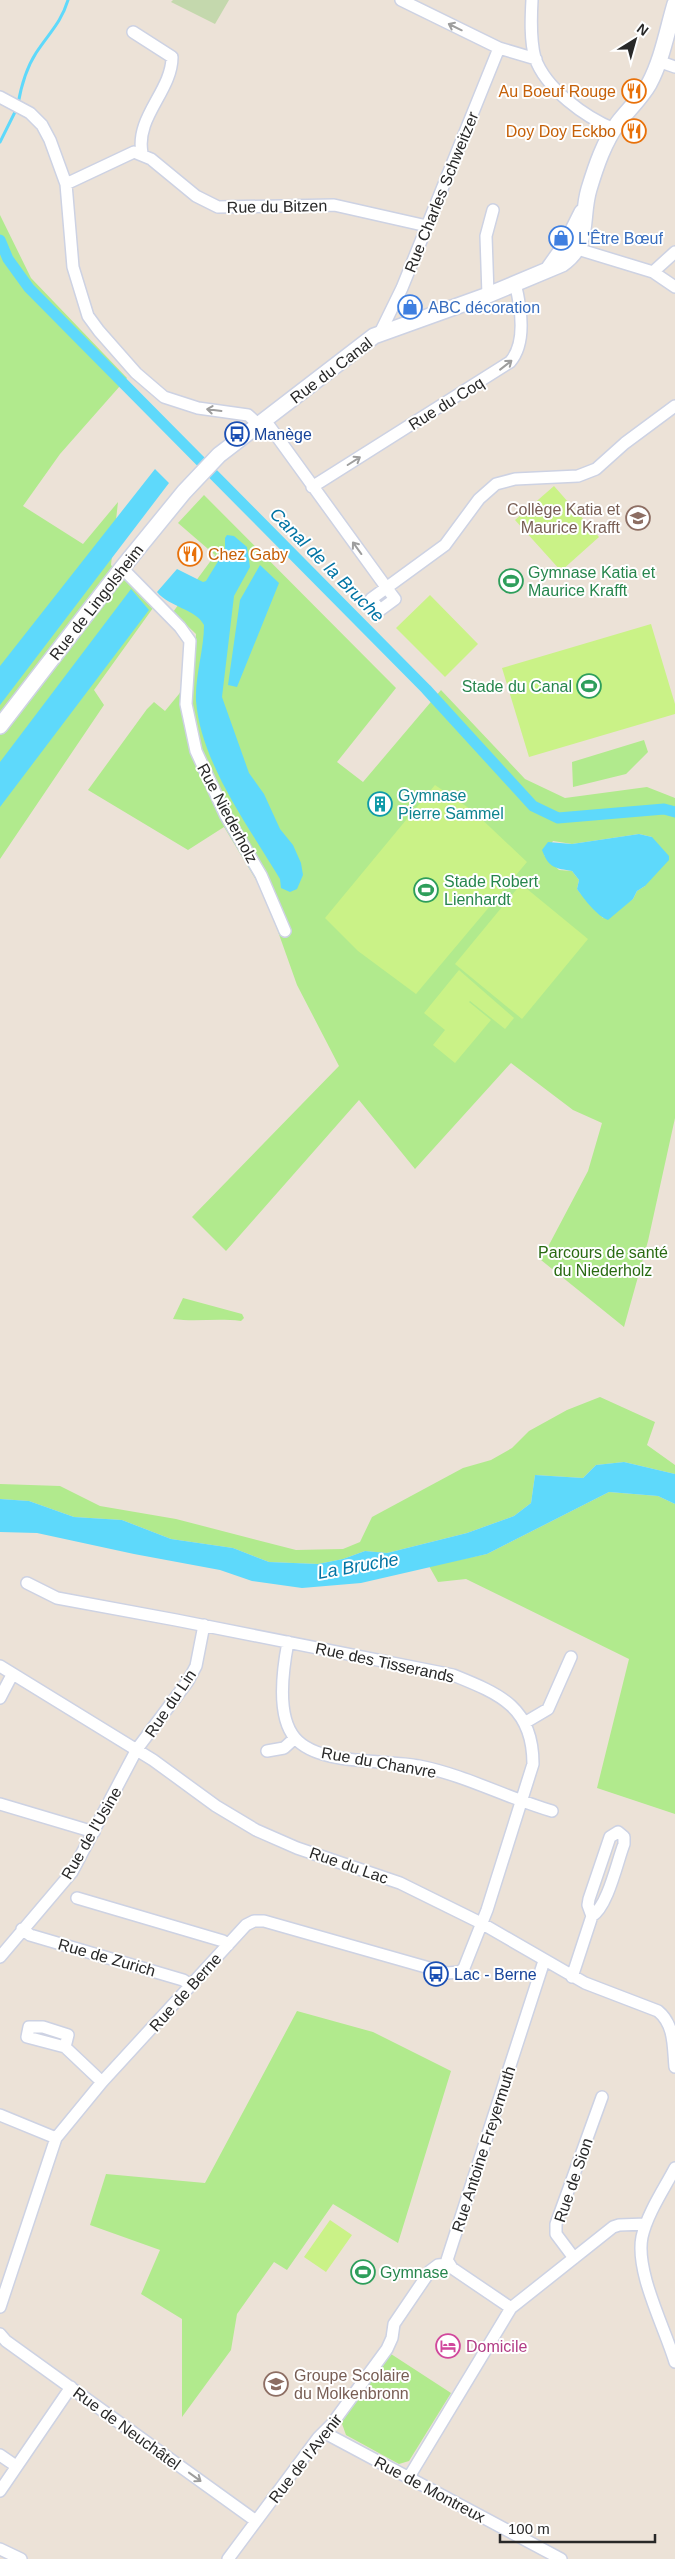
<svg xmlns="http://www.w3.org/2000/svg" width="675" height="2559" viewBox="0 0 675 2559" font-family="Helvetica,sans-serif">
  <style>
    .green { fill: #b1ea8d; fill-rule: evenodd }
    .cemetery { fill: #c4d8ad }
    .pitch { fill: #caf287 }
    .water { fill: #5ed9fb }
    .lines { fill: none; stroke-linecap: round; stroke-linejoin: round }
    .stream { stroke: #5ed9fb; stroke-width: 3 }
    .canal { stroke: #5ed9fb; stroke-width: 11 }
    .street-casing { stroke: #cdd2e3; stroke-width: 14 }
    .secondary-casing { stroke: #cdd2e3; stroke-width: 18 }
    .street { stroke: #fff; stroke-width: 11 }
    .secondary { stroke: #fff; stroke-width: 15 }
    .oneway { stroke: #9e9e9e }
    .labels { text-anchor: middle; stroke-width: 4; stroke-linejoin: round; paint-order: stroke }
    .food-label { font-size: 16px; fill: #c56008; stroke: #fff; text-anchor: end }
    .street-label { font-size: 16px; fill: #282828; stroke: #fff }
    .shop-label { font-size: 16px; fill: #366cbe; stroke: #fff; text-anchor: start }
    .transit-label { font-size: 16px; fill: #164399; stroke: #fff; text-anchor: start }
    .education-label { font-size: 16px; fill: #785e54; stroke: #fff; text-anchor: end }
    .leisure-label { font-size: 16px; fill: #27864d; stroke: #fff; text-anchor: start }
    .culture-label { font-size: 16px; fill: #0d838f; stroke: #fff; text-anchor: start }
    .park-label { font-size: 16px; fill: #296b12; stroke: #fff }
    .hotel-label { font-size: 16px; fill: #b23c85; stroke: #fff; text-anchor: start }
    .water-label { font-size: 18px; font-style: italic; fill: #0074a4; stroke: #fff }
  </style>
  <rect width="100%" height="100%" fill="#ece2d7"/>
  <!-- green -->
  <path class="green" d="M0 215 31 278 127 378 60 454 23 506 83 544 118 502 111 565 153 608 94 690 104 705 0 859Z
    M204 495 396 688 337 762 363 782 441 690 525 779 565 798 647 787 675 798V1118L648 1241 624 1327 541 1260 588 1171 602 1123 573 1110 511 1063 415 1169 359 1100 226 1251 192 1217 339 1066 297 985 265 895 224 827 188 850 88 790 147 709 154 702 165 711 179 694 193 670 196 634 173 612 215 555 178 523ZM639 834 652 837 645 886 637 891 633 899 603 918C596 907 585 900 577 889L579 880 572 871 559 870 544 855 553 841 572 844Z
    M644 740 648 752 626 774 573 787 572 762Z
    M183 1298 242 1314 244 1318 241 1321C217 1318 196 1322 173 1319Z
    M600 1397 655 1422 647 1445 675 1465V1474L624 1462 596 1465 583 1478 535 1475 531 1503 514 1516 467 1533 387 1553 365 1551 343 1559 318 1564 269 1562 233 1548 171 1539 122 1520 74 1517 29 1501 0 1499V1484L60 1486 100 1506 176 1519 296 1550 343 1549 360 1542 372 1517 463 1468 491 1460 512 1448 529 1431 567 1410Z
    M609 1492 658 1496 675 1504V1814L597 1788 629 1659 466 1579 438 1582 429 1566 487 1554Z
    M297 2011 373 2032 451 2071 398 2243 333 2204 287 2270 274 2262 237 2314 231 2350 182 2417V2319L141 2294 160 2250 90 2225 106 2174 205 2183Z
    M391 2354 451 2393 409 2461 399 2464 346 2435 341 2421Z"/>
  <!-- cemetery -->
  <path class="cemetery" d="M173 0H229L215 24 171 2Z"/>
  <!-- pitch -->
  <path class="pitch" d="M554 486 599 537 561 571 515 520Z
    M430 595 478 644 445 677 396 628Z
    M651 624 675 704V714L529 757 502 668Z
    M435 785 473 811 527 862 416 994 358 951 325 918Z
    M521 884 588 939 522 1019 455 964Z
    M459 970 514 1018 505 1029 470 1001 469 1002 491 1020 455 1063 433 1045 445 1030 424 1013Z
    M330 2220 352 2235 326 2272 304 2257Z"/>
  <!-- water -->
  <path class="water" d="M155 469 169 483 0 705V666Z
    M227 535 234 536 247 547 250 567 234 596 222 697 249 773 264 794 280 829 293 845 301 863 303 875 297 889 290 892 281 888 280 879C249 827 201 763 196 701 195 675 204 650 204 625 196 609 169 607 157 592L177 569 203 582 206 581 225 550V538Z
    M260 565 279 583 237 687 228 685 240 600Z
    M131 589 149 610 0 807V762Z
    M639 834 652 837 669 856V860L645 886 637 891 633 899 608 920C597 916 584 899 577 889L579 880 572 871C556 868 549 869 542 850L548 842 572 844Z
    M624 1462 675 1474V1504L658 1496 609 1492 487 1554 361 1583 302 1588 252 1581 220 1570 134 1554 37 1533 0 1532V1499L29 1501 74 1517 122 1520 171 1539 233 1548 269 1562 318 1564 343 1559 365 1551 387 1553 467 1533 514 1516 531 1503 535 1475 583 1478 596 1465Z"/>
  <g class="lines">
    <!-- stream -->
    <path class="stream" d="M18 104C21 87 27 67 36 53 49 33 61 23 68 0
      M0 142 16 110"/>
    <!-- canal -->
    <path class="canal" d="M0 240 8 259 29 288 426 689 533 806 558 818 664 809 675 812"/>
    <!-- street casing -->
    <g class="street-casing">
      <path id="street" d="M401 0 499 48 536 59
        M532 0C531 18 530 40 535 58 546 89 585 117 614 129
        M133 32 172 57C172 91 135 117 142 153
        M658 61 675 67
        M0 97 30 113 42 125 50 140 66 184 73 267 88 316 99 331 136 373 164 397 198 408 248 415 259 425
        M66 184 134 152 151 159 196 196 218 207 334 205 427 226
        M571 247 653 272 675 287
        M653 272 675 252
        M488 295 486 236 493 210
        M380 333 402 288 499 48
        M265 421 270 427 386 587 395 599 380 610 371 599 445 545 479 499 496 484 515 479 578 476 596 469 625 443 675 406
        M312 487 510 362C527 343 521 307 515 283
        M122 568 180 627 190 641 186 704 196 751 226 816 261 875 285 931
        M288 1642C283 1668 276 1716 295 1738 319 1766 385 1759 419 1766 465 1775 507 1798 552 1811
        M0 1666 153 1760 216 1806 256 1830 297 1848 400 1883 481 1923 585 1983 658 2011C675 2025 673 2047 675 2067
        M0 1698 12 1675
        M526 1722 548 1709 571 1657
        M267 1751 284 1748 295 1738
        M0 1804 94 1832
        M77 1898 223 1941 228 1945
        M22 1929 30 1935 183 1980 191 1985
        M0 1957 72 1872 137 1749 188 1681 196 1666 204 1625
        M572 1977 592 1916 588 1905 589 1899 610 1837 618 1832 624 1837V1844C617 1862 608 1906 592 1916
        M65 2047 27 2037 29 2027H43L68 2035 65 2047 102 2082
        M0 2115 56 2138
        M675 2168C664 2189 647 2214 642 2237 635 2272 665 2328 675 2362
        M574 2258 556 2234V2224L602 2097
        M0 2307 56 2138 102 2082 246 1925 254 1921H264L447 1973 460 1972 464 1968 487 1910 533 1764C533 1707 500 1694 453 1675L176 1620 57 1598 27 1583
        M511 2308 452 2268 447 2260 544 1961
        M0 2334 6 2341 256 2521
        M325 2433 561 2559
        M0 2455 16 2466
        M409 2477 511 2308 613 2227 619 2225 646 2224
        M0 2491 71 2387
        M0 2549 21 2559
        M228 2559 318 2438 332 2424 387 2349 392 2338 394 2324 430 2271 438 2265 448 2264"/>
    </g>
    <!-- secondary casing -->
    <g class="secondary-casing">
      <path id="secondary" d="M549 268 566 244 582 212
        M0 726 122 568 184 492 219 455 374 336 488 295 562 264C591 244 580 219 589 189 596 166 604 142 618 123 628 110 641 98 649 84 662 60 667 31 675 4"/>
    </g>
    <!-- street -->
    <use href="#street" class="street"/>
    <!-- secondary -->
    <use href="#secondary" class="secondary"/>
  </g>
  <!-- one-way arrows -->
  <defs><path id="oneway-shaft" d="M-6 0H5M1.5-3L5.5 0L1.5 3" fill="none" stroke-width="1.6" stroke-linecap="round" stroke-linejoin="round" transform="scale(1.25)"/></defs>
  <g class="oneway">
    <use href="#oneway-shaft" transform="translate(455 27) rotate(-154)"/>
    <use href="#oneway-shaft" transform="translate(506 365) rotate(-38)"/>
    <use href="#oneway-shaft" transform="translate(214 410) rotate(-173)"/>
    <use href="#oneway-shaft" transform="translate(354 461) rotate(-32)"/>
    <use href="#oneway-shaft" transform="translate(357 548) rotate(-126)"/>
    <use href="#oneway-shaft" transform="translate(195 2477) rotate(36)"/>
  </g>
  <!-- icons -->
  <defs>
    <g id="restaurant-ring" transform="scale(1.25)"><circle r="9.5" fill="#fff" stroke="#e8710a" stroke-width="1.5"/><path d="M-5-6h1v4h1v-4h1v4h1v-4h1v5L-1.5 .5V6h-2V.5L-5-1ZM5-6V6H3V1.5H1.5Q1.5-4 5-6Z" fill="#e8710a"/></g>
    <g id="shop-ring" transform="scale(1.25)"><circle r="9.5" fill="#fff" stroke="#3f7fe0" stroke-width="1.5"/><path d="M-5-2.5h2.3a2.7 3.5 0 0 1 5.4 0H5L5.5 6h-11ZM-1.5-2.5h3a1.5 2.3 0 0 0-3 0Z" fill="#3f7fe0"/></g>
    <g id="bus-ring" transform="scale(1.25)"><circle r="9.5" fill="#fff" stroke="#1a4fb4" stroke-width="1.5"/><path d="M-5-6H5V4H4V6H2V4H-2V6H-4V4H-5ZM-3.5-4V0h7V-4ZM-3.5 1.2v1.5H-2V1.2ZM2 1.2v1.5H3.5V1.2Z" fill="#1a4fb4"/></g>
    <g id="school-ring" transform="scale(1.25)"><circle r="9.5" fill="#fff" stroke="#8d6e63" stroke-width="1.5"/><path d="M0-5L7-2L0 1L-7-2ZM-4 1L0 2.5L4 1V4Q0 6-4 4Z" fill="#8d6e63"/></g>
    <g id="stadium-ring" transform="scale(1.25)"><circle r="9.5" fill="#fff" stroke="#2e9e5b" stroke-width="1.5"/><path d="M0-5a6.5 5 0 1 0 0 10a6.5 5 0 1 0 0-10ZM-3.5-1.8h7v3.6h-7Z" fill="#2e9e5b"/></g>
    <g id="building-ring" transform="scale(1.25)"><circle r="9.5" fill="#fff" stroke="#0f9aa8" stroke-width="1.5"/><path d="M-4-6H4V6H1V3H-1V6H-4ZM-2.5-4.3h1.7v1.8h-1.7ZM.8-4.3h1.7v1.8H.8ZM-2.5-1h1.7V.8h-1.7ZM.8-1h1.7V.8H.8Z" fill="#0f9aa8"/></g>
    <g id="hotel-ring" transform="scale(1.25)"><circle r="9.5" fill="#fff" stroke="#d1479c" stroke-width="1.5"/><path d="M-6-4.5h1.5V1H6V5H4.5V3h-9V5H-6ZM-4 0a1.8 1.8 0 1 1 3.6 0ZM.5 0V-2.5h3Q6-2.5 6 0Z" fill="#d1479c"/></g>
  </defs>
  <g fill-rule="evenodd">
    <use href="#restaurant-ring" x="634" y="91"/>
    <use href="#restaurant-ring" x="634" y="131"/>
    <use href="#shop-ring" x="561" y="238"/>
    <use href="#shop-ring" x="410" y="307"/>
    <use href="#bus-ring" x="237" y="434"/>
    <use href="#school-ring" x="638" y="518"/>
    <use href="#restaurant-ring" x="190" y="554"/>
    <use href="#stadium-ring" x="511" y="581"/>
    <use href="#stadium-ring" x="589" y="686"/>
    <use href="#building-ring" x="380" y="804"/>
    <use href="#stadium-ring" x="426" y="890"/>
    <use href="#bus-ring" x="436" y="1974"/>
    <use href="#stadium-ring" x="363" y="2272"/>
    <use href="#hotel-ring" x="448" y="2346"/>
    <use href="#school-ring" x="276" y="2384"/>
  </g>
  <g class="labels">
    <!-- food labels -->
    <g class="food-label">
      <text x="616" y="97">Au Boeuf Rouge</text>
      <text x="616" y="137">Doy Doy Eckbo</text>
      <text x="208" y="560" text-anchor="start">Chez Gaby</text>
    </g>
    <!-- street labels -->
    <g class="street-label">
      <text transform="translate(441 192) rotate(-68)" y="6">Rue Charles Schweitzer</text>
      <text transform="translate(277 206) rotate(-1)" y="6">Rue du Bitzen</text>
      <text transform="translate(331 370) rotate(-37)" y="6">Rue du Canal</text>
      <text transform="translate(446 403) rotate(-32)" y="6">Rue du Coq</text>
      <text transform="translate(96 602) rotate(-52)" y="6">Rue de Lingolsheim</text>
      <text transform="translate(228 813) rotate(62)" y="6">Rue Niederholz</text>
      <text transform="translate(385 1662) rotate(12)" y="6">Rue des Tisserands</text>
      <text transform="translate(170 1703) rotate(-56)" y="6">Rue du Lin</text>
      <text transform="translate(379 1762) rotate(10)" y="6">Rue du Chanvre</text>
      <text transform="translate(91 1833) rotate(-60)" y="6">Rue de l'Usine</text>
      <text transform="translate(349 1865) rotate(19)" y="6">Rue du Lac</text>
      <text transform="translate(107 1957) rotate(16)" y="6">Rue de Zurich</text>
      <text transform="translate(185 1992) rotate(-48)" y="6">Rue de Berne</text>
      <text transform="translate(483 2149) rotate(-72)" y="6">Rue Antoine Freyermuth</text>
      <text transform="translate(573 2180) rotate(-71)" y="6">Rue de Sion</text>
      <text transform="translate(127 2428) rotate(36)" y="6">Rue de Neuchâtel</text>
      <text transform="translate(305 2458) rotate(-52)" y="6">Rue de l'Avenir</text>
      <text transform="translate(430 2489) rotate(28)" y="6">Rue de Montreux</text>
    </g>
    <!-- shop labels -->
    <g class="shop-label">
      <text x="578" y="244">L'Être Bœuf</text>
      <text x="428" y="313">ABC décoration</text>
    </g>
    <!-- transit labels -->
    <g class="transit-label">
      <text x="254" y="440">Manège</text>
      <text x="454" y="1980">Lac - Berne</text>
    </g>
    <!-- education labels -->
    <g class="education-label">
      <text x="620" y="515">Collège Katia et<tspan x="620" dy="18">Maurice Krafft</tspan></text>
      <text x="294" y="2381" text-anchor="start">Groupe Scolaire<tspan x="294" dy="18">du Molkenbronn</tspan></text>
    </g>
    <!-- leisure labels -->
    <g class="leisure-label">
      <text x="528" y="578">Gymnase Katia et<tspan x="528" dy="18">Maurice Krafft</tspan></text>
      <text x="572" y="692" text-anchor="end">Stade du Canal</text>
      <text x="444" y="887">Stade Robert<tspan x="444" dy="18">Lienhardt</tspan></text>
      <text x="380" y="2278">Gymnase</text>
    </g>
    <!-- culture labels -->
    <g class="culture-label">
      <text x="398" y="801">Gymnase<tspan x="398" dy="18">Pierre Sammel</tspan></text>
    </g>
    <!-- park labels -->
    <g class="park-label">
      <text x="603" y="1258">Parcours de santé<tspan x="603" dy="18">du Niederholz</tspan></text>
    </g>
    <!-- hotel labels -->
    <g class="hotel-label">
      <text x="466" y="2352">Domicile</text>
    </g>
    <!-- water labels -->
    <g class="water-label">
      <text transform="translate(327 565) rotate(45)" y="6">Canal de la Bruche</text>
      <text transform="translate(358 1566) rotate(-10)" y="6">La Bruche</text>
    </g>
  </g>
  <!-- north arrow -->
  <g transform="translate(635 40) rotate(37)" stroke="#ffffff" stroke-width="4" paint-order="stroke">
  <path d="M0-4L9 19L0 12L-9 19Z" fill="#282828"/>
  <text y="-8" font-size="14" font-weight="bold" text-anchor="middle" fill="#282828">N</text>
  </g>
  <!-- scale -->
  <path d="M500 2534v8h155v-8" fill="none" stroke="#282828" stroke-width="2.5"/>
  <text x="508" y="2534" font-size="15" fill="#282828" stroke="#ffffff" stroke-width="4" paint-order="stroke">100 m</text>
</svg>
